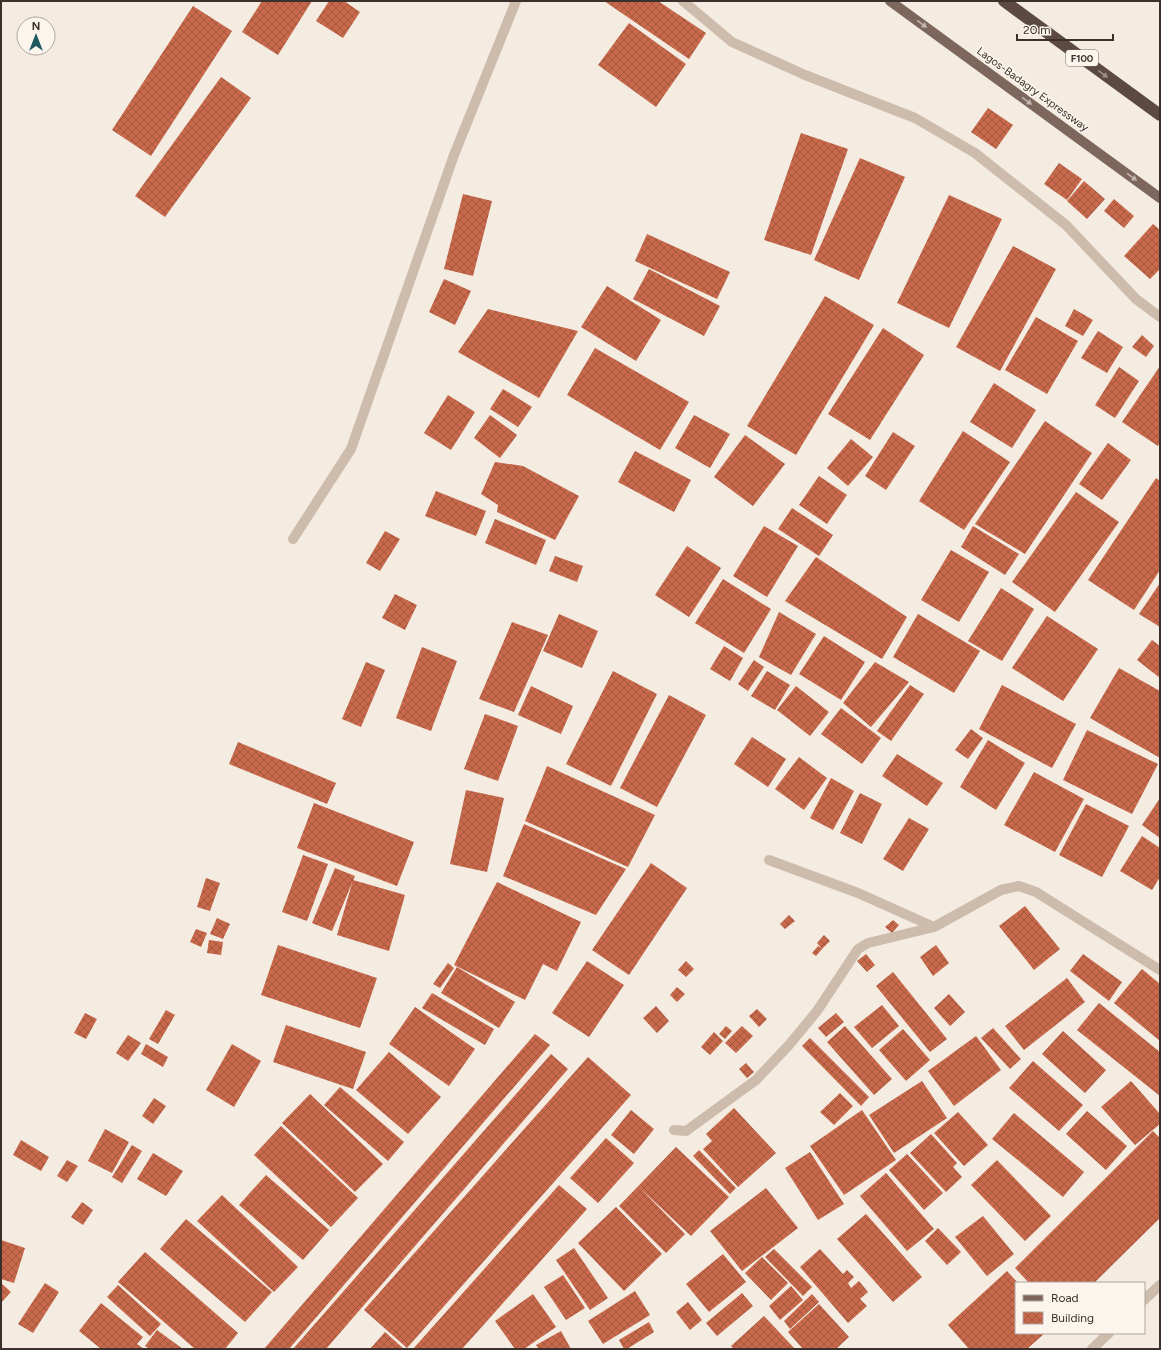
<svg xmlns="http://www.w3.org/2000/svg" width="1161" height="1350" viewBox="0 0 1161 1350" font-family="Figtree,sans-serif">
  <style>
    .building { fill: url(#building-cross-hatch) }
    .lines { fill: none; stroke-linecap: round; stroke-linejoin: round }
    .minor { stroke: #cdbbac; stroke-width: 10 }
    .major { stroke: #7d675c; stroke-width: 10 }
    .highway { stroke: #5c4a42; stroke-width: 12 }
    .oneway { fill: #c2b5ac }
    .oneway2 { fill: #9c8e87 }
    .labels { text-anchor: middle; stroke-width: 3.5; stroke-linejoin: round; paint-order: stroke }
    .shield { fill: #fbf5ee; stroke: #756b66; stroke-width: 1 }
    .shield-label { font-size: 10px; font-weight: bold; fill: #3b302b }
    .street-label { font-size: 11px; fill: #3b302b; stroke: #fbf5ee }
  </style>
  <defs>
    <pattern id="building-cross-hatch" width="8" height="8" patternUnits="userSpaceOnUse"><rect width="8" height="8" fill="#c8694b"/><path d="M0 0l8 8M0 8l8-8" fill="none" stroke="#a4573f"/></pattern>
  </defs>
  <rect width="100%" height="100%" fill="#f4ebe1"/>
  <!-- building -->
  <path class="building" d="M262 1H312L278 55 242 32Z
    M329 1H344L360 12 343 38 316 21Z
    M604 1H658L706 33 689 59Z
    M193 6 232 31 151 156 112 130Z
    M629 23 686 64 656 107 598 65Z
    M221 77 251 98 165 217 135 196Z
    M988 108 1013 125 996 149 971 132Z
    M801 133 848 149 811 255 764 240Z
    M860 158 905 177 859 280 814 260Z
    M1059 163 1082 179 1067 200 1044 184Z
    M1084 181 1105 199 1087 219 1067 201Z
    M463 194 492 201 473 276 444 269Z
    M949 195 1002 219 949 328 897 303Z
    M1114 199 1134 216 1124 228 1104 211Z
    M1153 224 1160 230V269L1150 279 1124 256Z
    M647 234 730 272 717 299 635 261Z
    M1013 246 1056 269 1000 371 956 347Z
    M649 269 720 306 704 336 633 299Z
    M444 279 471 291 455 325 429 312Z
    M607 286 661 320 636 361 581 327Z
    M825 296 874 325 796 455 747 426Z
    M488 309 578 331 539 398 458 352Z
    M1074 309 1093 320 1083 336 1065 326Z
    M1036 317 1078 341 1047 394 1005 370Z
    M883 328 924 355 870 440 828 414Z
    M1098 331 1123 347 1107 373 1081 358Z
    M1142 335 1154 346 1146 357 1132 347Z
    M595 348 689 402 660 450 567 395Z
    M1160 366V442L1158 446 1122 422Z
    M1119 367 1139 381 1115 418 1095 405Z
    M994 383 1036 410 1012 448 970 422Z
    M503 389 532 407 518 427 490 409Z
    M448 395 475 412 451 450 424 433Z
    M490 415 517 435 500 458 474 438Z
    M694 415 730 434 710 468 675 448Z
    M1045 421 1092 453 1025 554 975 524Z
    M963 431 1010 462 964 530 919 501Z
    M893 432 915 446 886 490 865 476Z
    M745 435 785 464 753 506 714 477Z
    M851 439 873 457 848 486 827 468Z
    M1108 443 1131 460 1102 500 1079 484Z
    M635 451 691 480 674 512 618 482Z
    M495 462 523 466 579 496 555 540 497 512 498 505 481 494Z
    M819 476 847 495 827 524 799 505Z
    M1156 478 1160 481V570L1134 610 1088 580Z
    M436 491 486 511 476 536 425 516Z
    M1076 492 1119 522 1055 612 1012 582Z
    M792 508 833 535 819 556 778 529Z
    M495 519 546 540 536 565 485 543Z
    M764 526 798 546 767 597 733 576Z
    M973 526 1019 554 1005 575 961 547Z
    M385 531 400 539 380 571 366 563Z
    M687 546 721 568 689 617 655 595Z
    M951 550 989 572 959 622 921 600Z
    M555 556 583 566 577 582 549 571Z
    M816 557 907 617 882 659 785 601Z
    M723 579 771 609 744 653 695 623Z
    M1160 583V627L1139 614Z
    M1001 588 1034 609 1002 661 968 641Z
    M395 594 417 605 405 630 382 618Z
    M779 612 816 634 791 675 759 657Z
    M559 614 598 631 582 668 543 651Z
    M918 614 980 651 954 693 893 657Z
    M1047 616 1098 649 1063 701 1012 668Z
    M512 622 548 635 514 712 479 699Z
    M824 636 865 662 841 700 799 674Z
    M1152 640 1160 646V678L1137 660Z
    M724 646 743 658 730 681 710 669Z
    M422 647 457 661 431 731 396 718Z
    M754 660 764 667 748 691 738 684Z
    M366 662 385 670 361 727 342 719Z
    M875 662 909 682 871 727 843 703Z
    M1119 668 1160 691V758L1090 718Z
    M613 671 657 694 611 786 566 764Z
    M767 671 790 685 775 710 751 696Z
    M910 685 924 694 891 741 877 731Z
    M1002 685 1076 724 1052 768 979 729Z
    M531 686 573 706 561 734 518 715Z
    M796 686 829 712 810 736 777 710Z
    M669 695 706 715 657 807 620 788Z
    M841 708 881 738 862 764 821 734Z
    M485 714 518 726 498 781 464 769Z
    M971 729 983 738 968 759 955 750Z
    M1087 730 1158 764 1132 814 1063 780Z
    M752 737 786 759 768 787 734 764Z
    M988 740 1025 763 996 810 960 787Z
    M238 742 336 783 327 804 229 764Z
    M897 754 943 783 927 806 882 776Z
    M799 757 827 778 804 810 775 789Z
    M547 766 655 815 628 867 525 821Z
    M1034 772 1084 799 1055 852 1004 825Z
    M831 778 854 791 833 830 810 818Z
    M466 790 504 798 487 872 450 864Z
    M860 793 882 804 862 844 840 833Z
    M1160 798V838L1142 825Z
    M314 803 414 842 397 886 297 848Z
    M1086 804 1129 826 1102 877 1059 855Z
    M909 818 929 829 903 871 883 859Z
    M524 824 626 869 596 915 503 876Z
    M1142 836 1160 848V877L1152 890 1120 871Z
    M303 855 328 864 307 921 282 912Z
    M651 863 687 888 629 975 592 950Z
    M335 868 355 876 332 931 312 923Z
    M206 878 220 883 210 911 197 907Z
    M353 880 405 895 389 951 337 935Z
    M497 882 581 922 557 971 543 964 525 1000 454 965Z
    M1025 906 1060 949 1034 970 999 926Z
    M789 915 795 921 785 929 780 924Z
    M217 918 230 924 223 939 210 934Z
    M893 920 899 925 892 933 885 927Z
    M196 929 207 933 201 947 190 942Z
    M824 935 830 941 822 949 817 943Z
    M209 940 223 942 221 955 207 953Z
    M278 945 377 978 360 1028 261 995Z
    M936 945 949 963 933 976 920 957Z
    M818 946 822 949 816 956 812 953Z
    M866 954 875 965 867 972 857 961Z
    M1083 954 1122 982 1109 1001 1070 971Z
    M587 961 624 985 589 1037 552 1013Z
    M686 961 694 969 686 977 678 970Z
    M448 963 454 968 440 988 433 984Z
    M457 967 515 1002 499 1028 441 993Z
    M1142 969 1160 984V1041L1114 1003Z
    M893 972 947 1039 930 1052 876 986Z
    M1067 978 1085 1002 1024 1050 1005 1026Z
    M677 987 685 994 677 1002 670 995Z
    M432 993 494 1029 485 1045 422 1008Z
    M949 994 965 1012 950 1026 934 1008Z
    M1099 1003 1160 1052V1096L1077 1030Z
    M882 1005 899 1026 872 1048 854 1027Z
    M656 1006 669 1021 657 1033 643 1018Z
    M415 1007 475 1049 449 1086 389 1044Z
    M757 1009 767 1019 759 1027 749 1016Z
    M166 1010 175 1015 158 1044 149 1039Z
    M85 1013 97 1019 86 1039 74 1033Z
    M836 1013 844 1022 826 1037 818 1028Z
    M286 1025 366 1052 353 1089 273 1062Z
    M726 1026 732 1031 725 1039 719 1034Z
    M742 1026 753 1036 736 1053 725 1043Z
    M845 1026 892 1079 874 1095 827 1042Z
    M993 1028 1021 1059 1010 1069 981 1038Z
    M903 1029 930 1060 906 1081 879 1050Z
    M1063 1031 1106 1070 1085 1093 1042 1054Z
    M714 1032 723 1041 710 1055 701 1047Z
    M535 1034 550 1045 289 1349H264Z
    M128 1035 141 1043 128 1061 116 1053Z
    M976 1036 1001 1070 954 1106 928 1071Z
    M810 1038 869 1097 861 1106 802 1046Z
    M146 1044 168 1057 163 1067 141 1054Z
    M232 1044 261 1061 234 1107 206 1090Z
    M389 1052 441 1097 408 1134 356 1090Z
    M551 1054 568 1069 326 1349H293Z
    M588 1057 631 1095 407 1348 364 1310Z
    M1033 1061 1083 1105 1059 1131 1009 1088Z
    M746 1063 754 1072 747 1078 739 1069Z
    M922 1081 947 1118 894 1153 869 1115Z
    M1131 1081 1160 1114V1124L1135 1145 1101 1107Z
    M340 1087 404 1142 388 1161 324 1105Z
    M840 1093 853 1106 834 1125 820 1112Z
    M310 1094 383 1164 355 1192 282 1123Z
    M154 1098 166 1106 153 1124 142 1116Z
    M734 1108 776 1153 738 1187 703 1149 712 1141 706 1134Z
    M631 1110 654 1129 634 1154 611 1135Z
    M862 1110 896 1160 844 1195 810 1146Z
    M1087 1111 1127 1146 1106 1170 1066 1134Z
    M958 1112 988 1145 964 1166 934 1133Z
    M1014 1113 1084 1172 1063 1197 992 1139Z
    M281 1126 358 1198 331 1227 254 1155Z
    M105 1129 129 1142 112 1173 88 1161Z
    M1153 1131 1160 1138V1218L1094 1283H1029L1015 1268Z
    M931 1134 957 1163 953 1167 962 1177 946 1192 910 1153Z
    M606 1138 634 1163 598 1203 570 1178Z
    M21 1140 49 1157 41 1171 13 1155Z
    M132 1145 142 1151 122 1183 112 1177Z
    M676 1147 729 1197 691 1236 640 1188 685 1234 666 1253 619 1206Z
    M699 1150 736 1188 730 1194 693 1156Z
    M810 1152 844 1204 818 1220 785 1168Z
    M153 1153 183 1171 166 1196 137 1179Z
    M907 1154 943 1193 924 1210 889 1170Z
    M67 1160 78 1166 67 1182 57 1176Z
    M997 1160 1051 1216 1025 1241 971 1185Z
    M886 1173 934 1229 907 1251 860 1196Z
    M266 1175 329 1230 303 1260 239 1205Z
    M559 1185 587 1209 462 1349H413Z
    M766 1188 798 1228 742 1271 710 1231Z
    M222 1195 298 1267 274 1292 197 1221Z
    M82 1202 93 1210 83 1225 71 1217Z
    M616 1207 662 1254 624 1291 578 1243Z
    M866 1214 922 1277 893 1302 837 1239Z
    M983 1216 1014 1254 987 1276 955 1237Z
    M186 1219 272 1292 245 1322 160 1249Z
    M938 1228 961 1252 947 1265 925 1241Z
    M1 1240 25 1248 14 1283 1 1279Z
    M574 1248 608 1298 590 1310 556 1260Z
    M774 1249 812 1287 803 1296 765 1257Z
    M820 1249 843 1274 847 1270 854 1277 848 1283 851 1288 859 1281 868 1292 860 1299 867 1306 848 1323 800 1267Z
    M145 1252 238 1333 225 1349H195L118 1282Z
    M723 1254 746 1282 709 1312 686 1284Z
    M762 1257 788 1283 771 1300 745 1273Z
    M1007 1271 1018 1283H1016V1333H1045L1027 1349H969L948 1325Z
    M563 1275 585 1308 566 1320 544 1287Z
    M1 1283 11 1292 1 1303Z
    M45 1283 59 1292 33 1333 18 1324Z
    M118 1285 161 1324 150 1336 107 1297Z
    M791 1286 803 1300 780 1320 769 1306Z
    M635 1291 650 1315 603 1344 588 1321Z
    M742 1293 753 1306 717 1336 706 1323Z
    M533 1294 556 1327 524 1349H515L495 1321Z
    M812 1294 819 1302 790 1329 784 1321Z
    M688 1302 702 1320 690 1330 676 1312Z
    M101 1303 143 1337 137 1344 144 1349H101L79 1331Z
    M819 1304 849 1337 836 1349H803L788 1332Z
    M764 1316 795 1349H734L731 1346Z
    M649 1322 654 1332 627 1349H624L619 1340Z
    M157 1330 183 1349H150L145 1346Z
    M561 1331 571 1349H539L536 1345Z
    M385 1332 404 1349H370Z"/>
  <g class="lines">
    <!-- minor -->
    <path class="minor" d="M683 1 732 42 805 75 915 118 975 153 1066 225 1136 299 1160 317
      M293 539 351 449 454 155 516 1
      M769 860 858 893 934 927
      M674 1130 686 1131 756 1080 789 1045 817 1011 858 949 868 943 934 927 1001 890 1019 886 1036 892 1160 970
      M1144 1300 1160 1285
      M1092 1349 1109 1333"/>
    <!-- major -->
    <path class="major" d="M890 1 1160 198"/>
    <!-- highway -->
    <path class="highway" d="M1004 1 1160 115"/>
  </g>
  <!-- one-way arrows -->
  <defs><path id="oneway-solid" d="M-6-.8H1V-3.2L6.5 0L1 3.2V.8H-6Z"/></defs>
  <g class="oneway">
    <use href="#oneway-solid" transform="translate(922 24) rotate(36)"/>
    <use href="#oneway-solid" transform="translate(1027 101) rotate(36)"/>
    <use href="#oneway-solid" transform="translate(1132 177) rotate(36)"/>
  </g>
  <use class="oneway2" href="#oneway-solid" transform="translate(1103 74) rotate(36)"/>
  <g class="labels">
    <!-- shield labels -->
    <rect class="shield" x="1066" y="50" width="32" height="16" rx="3"/>
    <g class="shield-label">
      <text x="1082" y="62">F100</text>
    </g>
    <!-- street labels -->
    <g class="street-label">
      <text transform="translate(1033 89) rotate(36)" y="4">Lagos-Badagry Expressway</text>
    </g>
  </g>
  <!-- border -->
  <rect width="1161" height="1350" fill="none" stroke="#3b302b" stroke-width="4"/>
  <!-- legend -->
  <rect x="1015" y="1282" width="130" height="52" fill="#fbf5ee" stroke="#aea6a0"/>
  <rect x="1023" y="1295" width="20" height="6" fill="#7d675c" stroke="#aea6a0"/>
  <text x="1051" y="1302" font-size="12" fill="#3b302b">Road</text>
  <rect x="1023" y="1312" width="20" height="12" fill="url(#building-cross-hatch)" stroke="#aea6a0"/>
  <text x="1051" y="1322" font-size="12" fill="#3b302b">Building</text>
  <!-- north arrow -->
  <g transform="translate(36 36)"><circle r="19" fill="#fbf5ee" stroke="#aea6a0"/>
  <path d="M0-3L7 15L0 10L-7 15Z" fill="#1f5a5e"/>
  <text y="-6" font-size="11" font-weight="bold" text-anchor="middle" fill="#3b302b">N</text>
  </g>
  <!-- scale -->
  <path d="M1017 34v6h96v-6" fill="none" stroke="#3b302b" stroke-width="2"/>
  <text x="1023" y="34" font-size="12" fill="#3b302b" stroke="#fbf5ee" stroke-width="3" paint-order="stroke">20 m</text>
</svg>
